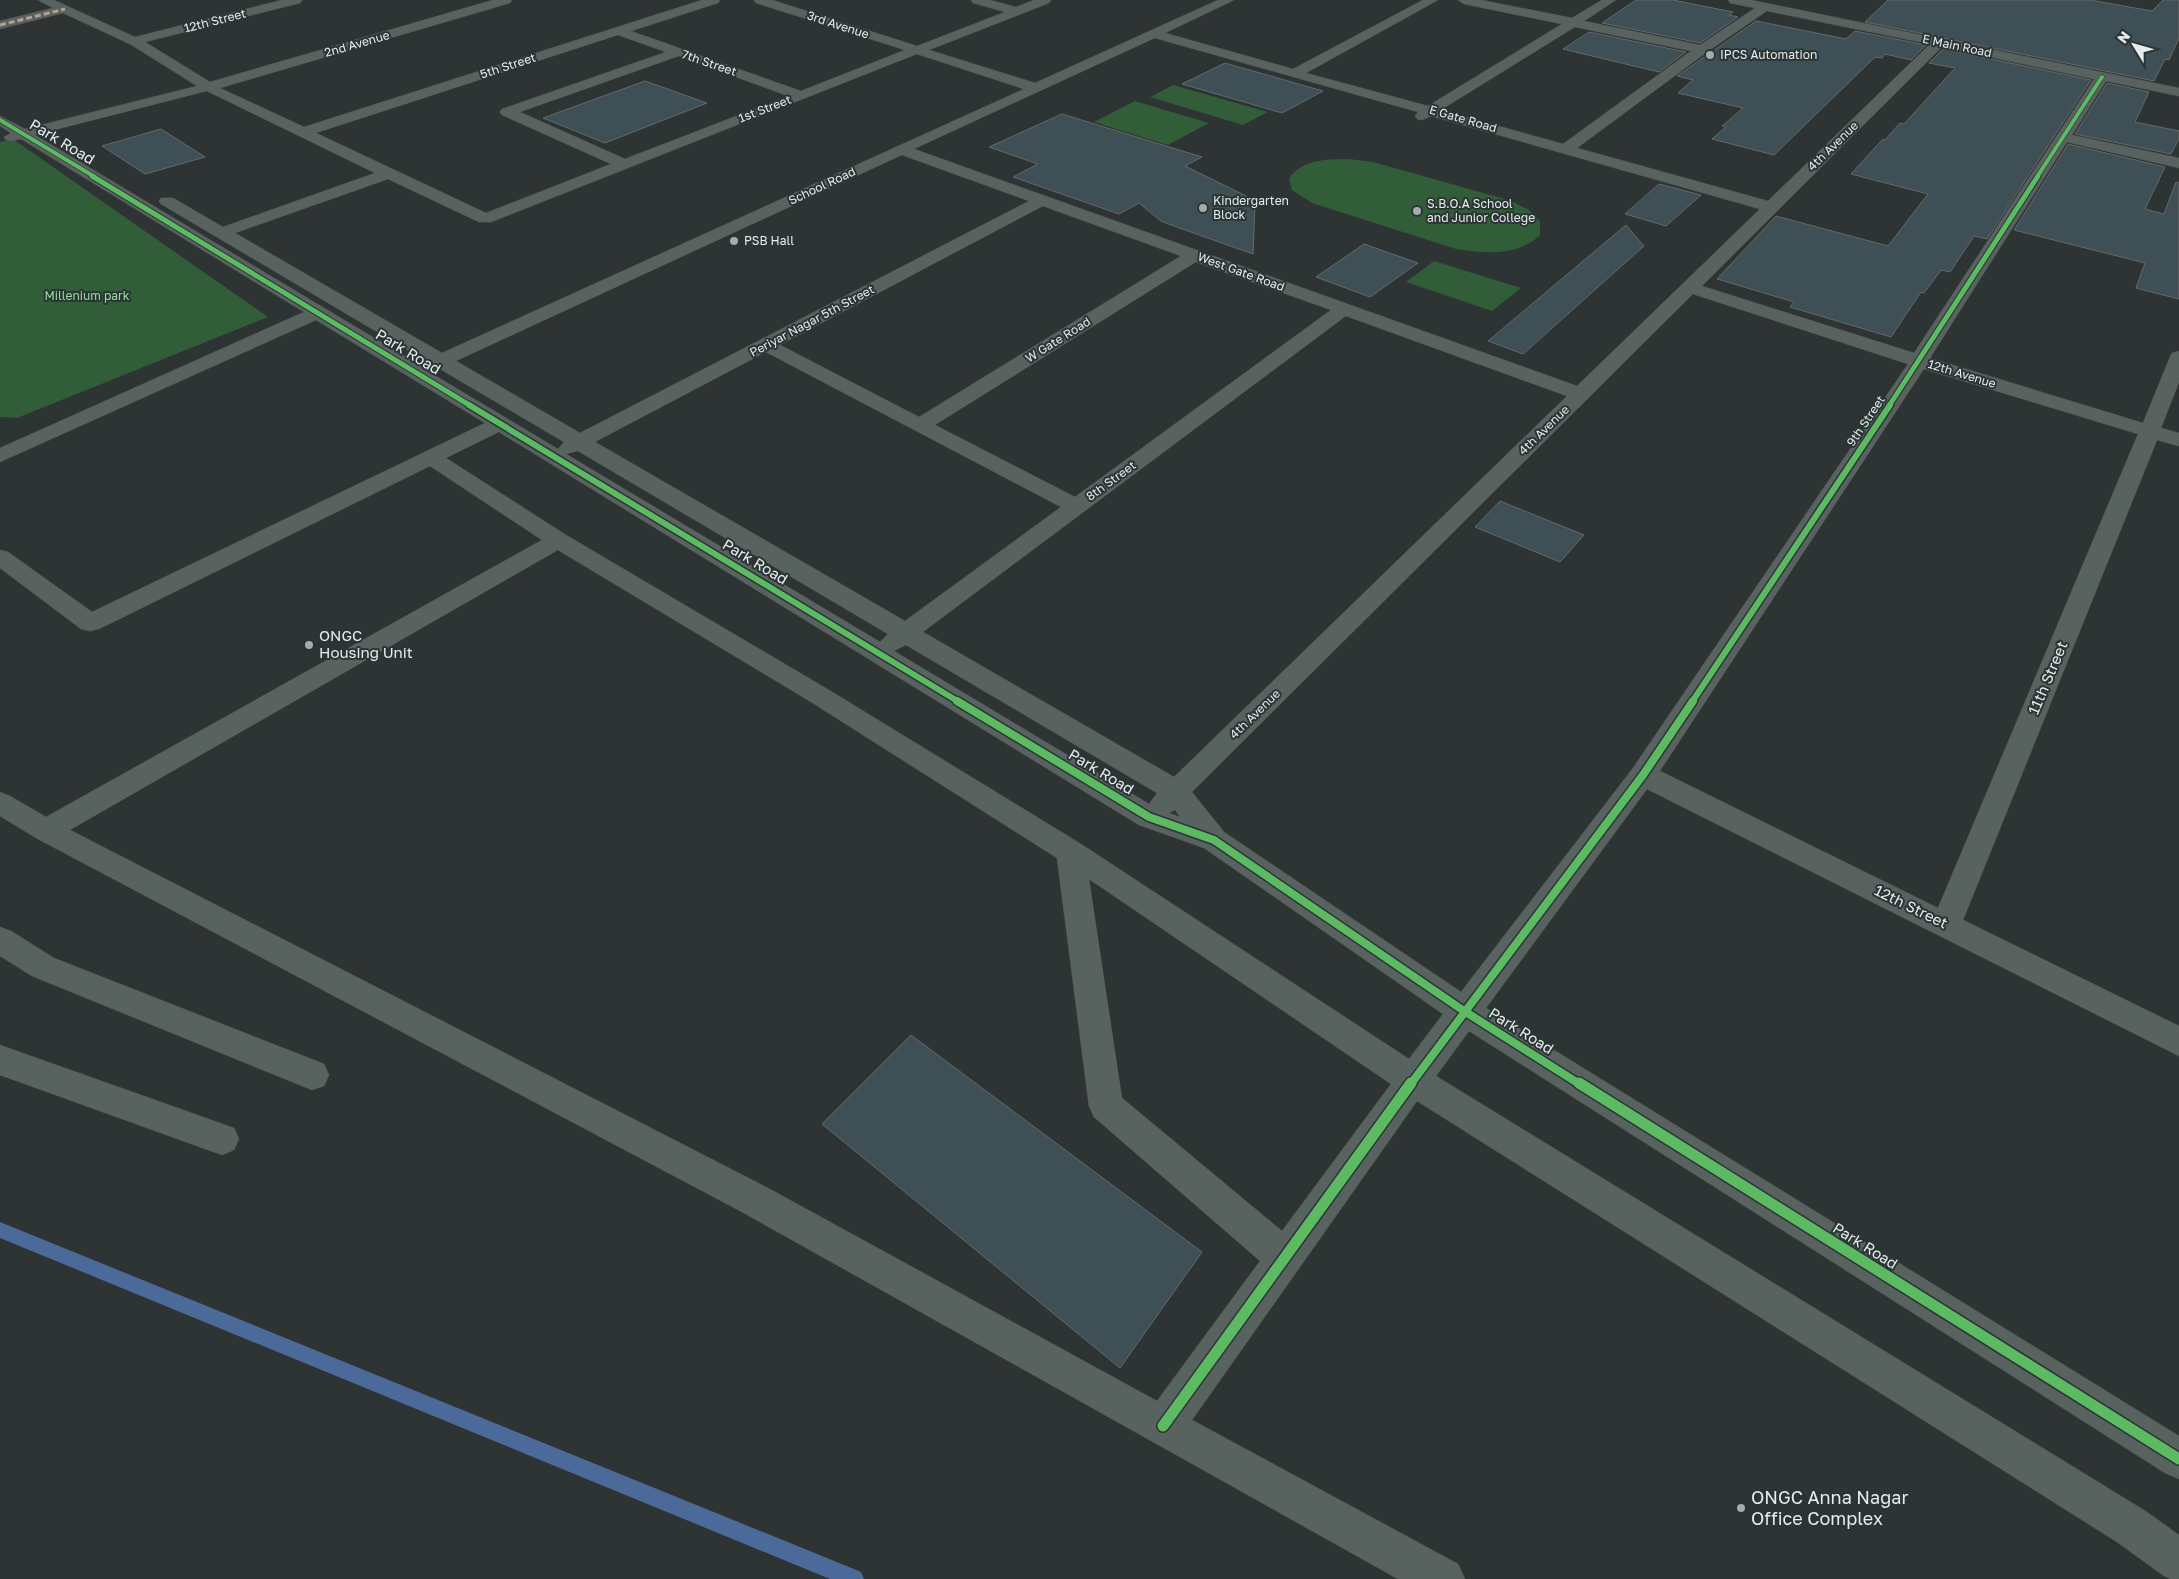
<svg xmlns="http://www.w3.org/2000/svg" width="2179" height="1579" viewBox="0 0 2179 1579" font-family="'Golos Text',sans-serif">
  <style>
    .green { fill: #315d38 }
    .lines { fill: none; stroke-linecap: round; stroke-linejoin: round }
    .stream { fill: #4b6a99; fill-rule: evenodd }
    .building { fill: #3e4f55; stroke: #65696a }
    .minor-casing { stroke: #4c5050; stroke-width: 1 }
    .minor { fill: #58625f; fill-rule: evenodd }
    .quiet { stroke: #b99d93; stroke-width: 3; stroke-dasharray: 6 3; stroke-linecap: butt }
    .cycleway-far4-casing { stroke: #2b3536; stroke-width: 5 }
    .cycleway-far3-casing { stroke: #2b3536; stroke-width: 7 }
    .cycleway-far2-casing { stroke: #2b3536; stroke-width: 9 }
    .cycleway-far1-casing { stroke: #2b3536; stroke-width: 11 }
    .cycleway-casing { stroke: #2b3536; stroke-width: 14 }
    .cycleway-far4 { stroke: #5cba63; stroke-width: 4 }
    .cycleway-far3 { stroke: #5cba63; stroke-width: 5 }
    .cycleway-far2 { stroke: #5cba63; stroke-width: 6 }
    .cycleway-far1 { stroke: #5cba63; stroke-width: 8 }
    .cycleway { stroke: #5cba63; stroke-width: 11 }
    .poi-dot { fill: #a6abab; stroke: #2b3536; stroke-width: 2 }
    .labels { text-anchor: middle; stroke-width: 4; stroke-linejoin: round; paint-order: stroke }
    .far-street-label { font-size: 12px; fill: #e6ecec; stroke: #2b3536 }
    .far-poi-label { font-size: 12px; fill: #e6ecec; stroke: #2b3536; text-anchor: start }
    .far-park-label { font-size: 12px; fill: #93df9b; stroke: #2b3536 }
    .street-label { font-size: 15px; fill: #e6ecec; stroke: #2b3536 }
    .poi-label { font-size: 15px; fill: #e6ecec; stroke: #2b3536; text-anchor: start }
    .near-poi-label { font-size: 18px; fill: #e6ecec; stroke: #2b3536; text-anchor: start }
  </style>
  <rect width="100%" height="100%" fill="#2e3333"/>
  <!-- green -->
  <path class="green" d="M1173 85 1268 112 1243 125 1150 97Z
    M1135 101 1209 123 1168 145 1094 122Z
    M13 139 268 317 17 418 0 417V142Z
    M1349 159 1373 162 1512 201 1529 210 1540 221V235C1519 256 1483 254 1456 249L1312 203 1292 190 1289 179C1300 159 1329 159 1349 159Z
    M1434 261 1521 288 1492 311 1406 282Z"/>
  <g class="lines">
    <!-- stream -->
    <path class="stream" d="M0 1222 854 1569 861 1572 864 1579H830L0 1238Z"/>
  </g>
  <!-- building -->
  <path class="building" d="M1636 0H1673L1733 12 1729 15 1738 17 1700 43 1602 23Z
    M1888 0H2090L2152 11 2163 0H2179V38L2169 60 2165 59 2154 81 1865 22Z
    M1756 21 1846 39 1855 31 1926 45 1911 60 1885 54 1882 58 1875 57 1774 155 1712 139 1726 127 1722 126 1743 108 1678 93 1693 80 1677 76Z
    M1589 32 1686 52 1659 72 1563 49Z
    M1943 49 2091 80 1987 239 1974 236 1950 272 1941 270 1924 293 1921 292 1891 337 1790 307 1794 302 1717 279 1776 216 1888 246 1928 194 1851 174 1883 139 1885 140 1900 123 1904 124 1955 68 1929 63Z
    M1225 63 1323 91 1282 113 1182 84Z
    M645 81 707 103 605 143 543 118Z
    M2107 83 2149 92 2135 122 2179 131V139L2171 154 2075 134Z
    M1062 114 1202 157 1185 166 1246 196 1255 204 1253 254 1171 225 1161 221 1139 203 1119 214 1013 177 1038 164 989 147Z
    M161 129 205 157 145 174 102 146Z
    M2068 144 2165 167 2145 209 2164 214 2176 182 2179 183V299L2136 288 2145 263 2014 230Z
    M1659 184 1701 195 1666 226 1625 214Z
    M1626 225 1644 246 1523 354 1488 341Z
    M1364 244 1418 263 1370 297 1316 277Z
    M1500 501 1584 535 1560 562 1475 527Z
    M911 1035 1202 1252 1120 1368 822 1124Z"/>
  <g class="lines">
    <!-- minor casing -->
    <g class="minor-casing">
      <path id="minor" d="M38 0H54L135 37 282 0H302L300 3 145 42 210 82 493 0H512L510 3 220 88 304 127 702 0H720L718 3 631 31 801 91 905 50 756 3 754 0H772L917 46 1005 12 973 3 971 0H990L1016 7 1034 0H1051L1049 3 929 50 1035 83 1218 0H1234L1165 33 1293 69 1423 0H1438L1306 73 1428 106 1562 24 1464 4 1458 0H1481L1572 18 1602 0H1616L1584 21 1700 45 1755 8 1730 3 1728 0H1751L2179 88V96L2106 81 2072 135 2179 158V168L2067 142 1930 358 2143 423 2170 357 2172 353 2179 351V382L2161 428 2179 433V446L2157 440 1963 920 2179 1026V1056L1647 789 1486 1008 2179 1436V1479L2165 1473 1469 1031 1436 1076 2147 1512 2179 1535V1579H2171L2164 1576 2117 1542 1417 1101 1192 1420 1458 1564 1465 1579H1398L742 1212 36 838 0 816V792L10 796 46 817 542 540 430 466 99 629 90 631 81 629 0 568V550L8 552 92 612 485 423 316 320 0 462V448L304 312 21 139 11 141 6 140 4 137 11 133 0 126V116L25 129 197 86 130 44 63 13 0 29V21L53 8ZM1767 11 1930 44 1768 201 1577 148 1707 52ZM1575 27 1691 51 1563 144 1441 110ZM618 35 666 52 502 109 500 112 502 115 611 164 486 213 316 133ZM1155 38 1418 112 1415 116 1417 119 1422 120 1431 116 1760 209 1577 386 914 149ZM1942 47 2094 79 1914 353 1702 286ZM917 54 1024 89 442 353 235 233 388 179 479 222H491ZM679 56 788 96 625 159 520 112ZM207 91 375 173 223 227 173 198H161L159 201 161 204 426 361 421 366 35 135ZM902 155 1029 201 580 433 456 361ZM1043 206 1181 256 919 417 780 345ZM1196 262 1331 310 1075 497 935 425ZM1693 294 1908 364 1633 768 1461 992 1224 832 1192 792ZM1346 316 1567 396 1174 777 923 632ZM766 352 1061 507 905 621 595 442ZM440 369 564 442 558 449 429 372ZM1924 369 2138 434 1938 908 1660 771ZM499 432 1139 825 1204 848 1443 1014 1409 1059 1081 844 829 690 566 535 446 458ZM578 451 888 634 880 642 566 454ZM558 550 811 702 1057 858 1089 1106 1094 1117 1260 1261 1157 1401 768 1188 70 830ZM906 645 1157 793 1149 804 894 651ZM1175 810 1180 817 1169 813ZM1089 879 1391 1084 1282 1231 1122 1098Z
        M0 927 11 931 54 958 324 1064 329 1075 324 1086 312 1090 32 976 0 956Z
        M0 1045 234 1128 239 1139 234 1150 222 1155 0 1075Z"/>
    </g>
    <!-- minor -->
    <use href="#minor" class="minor"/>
    <!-- quiet -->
    <path class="quiet" d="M0 25 65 9"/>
    <!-- cycleway-far4 casing -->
    <g class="cycleway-far4-casing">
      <path id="cycleway-far4" d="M0 120 95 177
        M2037 177 2102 77"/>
    </g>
    <!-- cycleway-far3 casing -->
    <g class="cycleway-far3-casing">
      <path id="cycleway-far3" d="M92 176 471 406
        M1889 406 2038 176"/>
    </g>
    <!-- cycleway-far2 casing -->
    <g class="cycleway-far2-casing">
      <path id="cycleway-far2" d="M469 405 959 702
        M1692 702 1890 405"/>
    </g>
    <!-- cycleway-far1 casing -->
    <g class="cycleway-far1-casing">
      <path id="cycleway-far1" d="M957 701 1149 817 1214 840 1464 1011 1581 1085
        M1410 1085 1643 775 1693 701"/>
    </g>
    <!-- cycleway casing -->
    <g class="cycleway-casing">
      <path id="cycleway" d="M1579 1083 2179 1459
        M1163 1426 1411 1083"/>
    </g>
    <!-- cycleway-far4 -->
    <use href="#cycleway-far4" class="cycleway-far4"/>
    <!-- cycleway-far3 -->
    <use href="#cycleway-far3" class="cycleway-far3"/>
    <!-- cycleway-far2 -->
    <use href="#cycleway-far2" class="cycleway-far2"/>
    <!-- cycleway-far1 -->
    <use href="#cycleway-far1" class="cycleway-far1"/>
    <!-- cycleway -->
    <use href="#cycleway" class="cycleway"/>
  </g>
  <!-- markers -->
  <g class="poi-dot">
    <circle cx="1710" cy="55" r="5"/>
    <circle cx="1203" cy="208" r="5"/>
    <circle cx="1417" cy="211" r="5"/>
    <circle cx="734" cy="241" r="5"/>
    <circle cx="309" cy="645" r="5"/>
    <circle cx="1741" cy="1508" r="5"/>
  </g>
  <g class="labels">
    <!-- far-street labels -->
    <g class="far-street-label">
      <text transform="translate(215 21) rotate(-14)" y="4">12th Street</text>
      <text transform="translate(838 25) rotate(18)" y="4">3rd Avenue</text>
      <text transform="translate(357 44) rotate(-16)" y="4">2nd Avenue</text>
      <text transform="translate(1957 46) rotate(12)" y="4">E Main Road</text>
      <text transform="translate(709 63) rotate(19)" y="4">7th Street</text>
      <text transform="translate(508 66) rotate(-18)" y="4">5th Street</text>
      <text transform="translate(765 109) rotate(-21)" y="4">1st Street</text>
      <text transform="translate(1463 119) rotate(16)" y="4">E Gate Road</text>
      <text transform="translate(1833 146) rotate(-44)" y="4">4th Avenue</text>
      <text transform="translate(822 186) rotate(-25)" y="4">School Road</text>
      <text transform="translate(1241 272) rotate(20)" y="4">West Gate Road</text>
      <text transform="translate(812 321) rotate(-28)" y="4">Periyar Nagar 5th Street</text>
      <text transform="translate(1058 340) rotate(-32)" y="4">W Gate Road</text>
      <text transform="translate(1962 374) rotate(17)" y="4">12th Avenue</text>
      <text transform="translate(1866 421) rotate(-56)" y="4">9th Street</text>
      <text transform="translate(1544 430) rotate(-44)" y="4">4th Avenue</text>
      <text transform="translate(1111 481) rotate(-36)" y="4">8th Street</text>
      <text transform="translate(1255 714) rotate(-44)" y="4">4th Avenue</text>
    </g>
    <!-- far-poi labels -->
    <g class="far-poi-label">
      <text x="1720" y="59">IPCS Automation</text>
      <text x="1213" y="205">Kindergarten<tspan x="1213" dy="14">Block</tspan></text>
      <text x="1427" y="208">S.B.O.A School<tspan x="1427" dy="14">and Junior College</tspan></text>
      <text x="744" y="245">PSB Hall</text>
    </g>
    <!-- far-park labels -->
    <g class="far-park-label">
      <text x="87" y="300">Millenium park</text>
    </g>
    <!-- street labels -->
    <g class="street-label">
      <text transform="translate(62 142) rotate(31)" y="5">Park Road</text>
      <text transform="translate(408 352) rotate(31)" y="5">Park Road</text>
      <text transform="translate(755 562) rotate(31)" y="5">Park Road</text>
      <text transform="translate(2048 678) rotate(-67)" y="5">11th Street</text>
      <text transform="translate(1101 772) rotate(31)" y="5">Park Road</text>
      <text transform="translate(1911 907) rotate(26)" y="5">12th Street</text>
      <text transform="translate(1521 1031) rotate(32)" y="5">Park Road</text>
      <text transform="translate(1865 1246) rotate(32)" y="5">Park Road</text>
    </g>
    <!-- poi labels -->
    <g class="poi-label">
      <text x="319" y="641">ONGC<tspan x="319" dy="17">Housing Unit</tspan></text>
    </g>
    <!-- near-poi labels -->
    <g class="near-poi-label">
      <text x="1751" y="1504">ONGC Anna Nagar<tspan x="1751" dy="21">Office Complex</tspan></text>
    </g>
  </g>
  <!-- north arrow -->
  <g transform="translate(2134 45) rotate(307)" stroke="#2b3536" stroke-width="4" paint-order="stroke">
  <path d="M0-4L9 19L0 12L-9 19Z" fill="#e6ecec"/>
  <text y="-8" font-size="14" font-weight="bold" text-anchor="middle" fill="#e6ecec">N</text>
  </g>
</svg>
